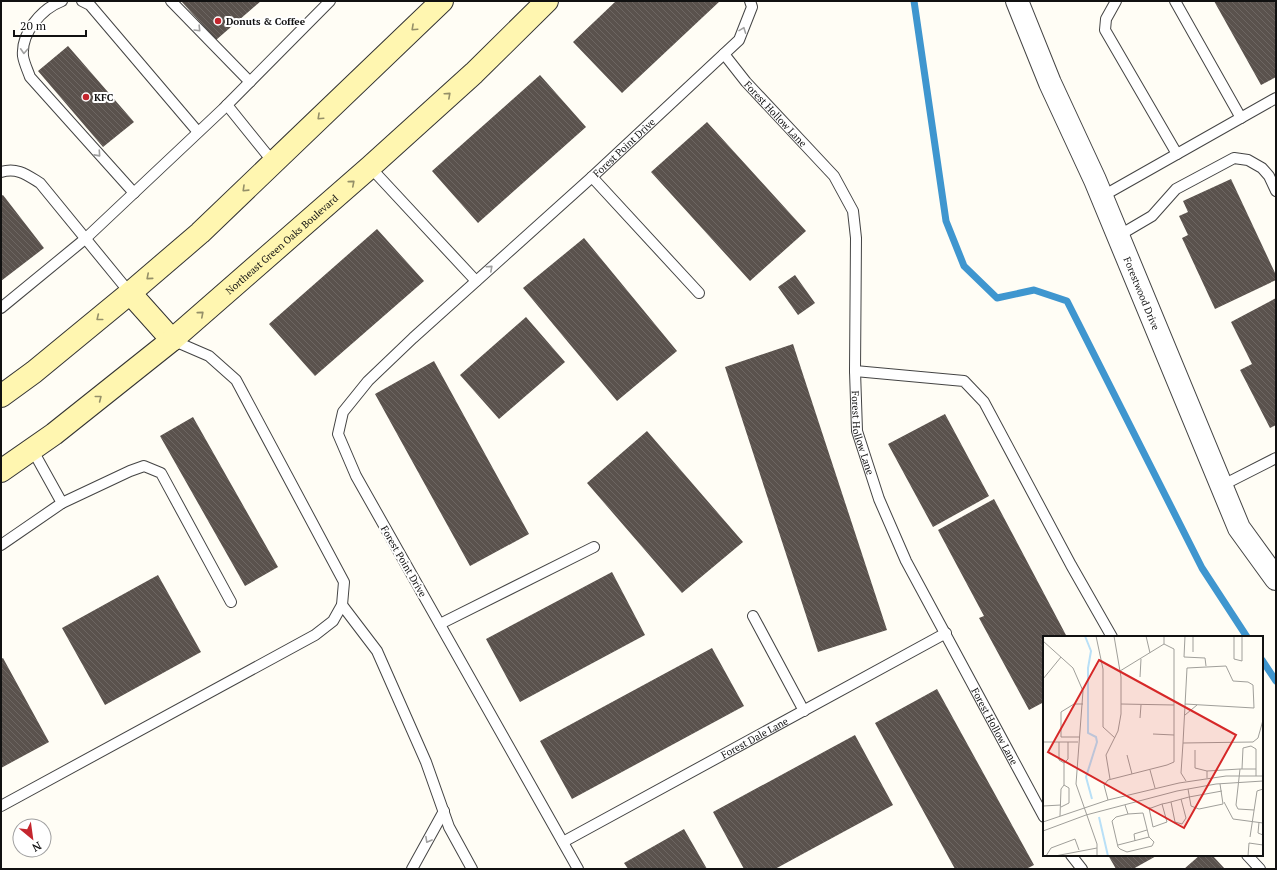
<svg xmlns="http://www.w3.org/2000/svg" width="1277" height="870" viewBox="0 0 1277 870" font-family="'PT Serif',serif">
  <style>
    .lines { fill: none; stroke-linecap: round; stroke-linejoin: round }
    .stream { stroke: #3f96cf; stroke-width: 7 }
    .building { fill: url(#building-back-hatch) }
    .service-casing { stroke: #444; stroke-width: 12 }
    .tertiary-casing { stroke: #444; stroke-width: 24 }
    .secondary-casing { stroke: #333; stroke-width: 24 }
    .service { stroke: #fff; stroke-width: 10 }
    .tertiary { stroke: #fff; stroke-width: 22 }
    .secondary { stroke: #fff6b0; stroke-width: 22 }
    .oneway { stroke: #948f68 }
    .oneway2 { stroke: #a0a0a0 }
    .poi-dot { fill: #c4262e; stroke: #fff; stroke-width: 1.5 }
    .labels { text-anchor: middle; stroke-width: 4; stroke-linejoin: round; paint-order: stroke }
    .poi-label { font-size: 10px; font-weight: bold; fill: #111; stroke: #fff; text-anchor: start }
    .street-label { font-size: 10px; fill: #111; stroke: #fff }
    .inset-river { fill: none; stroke: #b9e0f7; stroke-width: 2 }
    .inset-road { fill: none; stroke: #a09f9a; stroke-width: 1 }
    .view { fill: #d62828; fill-opacity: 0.15; stroke: #d62828; stroke-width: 2 }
    .inset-edge { fill: none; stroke: #111; stroke-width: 2 }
  </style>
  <defs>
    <pattern id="building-back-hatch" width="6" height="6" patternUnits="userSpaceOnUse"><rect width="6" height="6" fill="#5a524d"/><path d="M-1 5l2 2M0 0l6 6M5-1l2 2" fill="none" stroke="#6d6662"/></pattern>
  </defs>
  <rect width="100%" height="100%" fill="#fffdf5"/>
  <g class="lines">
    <!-- stream -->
    <path class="stream" d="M914 1 946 221 964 266 997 298 1034 290 1067 301 1202 568 1247 637
      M1262 660 1276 681"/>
  </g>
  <!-- building -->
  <path class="building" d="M181 1H261L216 40Z
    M616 1H720L622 93 573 42Z
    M1214 1H1276V77L1261 85Z
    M68 46 134 122 103 147 38 71Z
    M540 75 586 127 478 223 432 171Z
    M707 122 806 231 750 281 651 172Z
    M1231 179 1276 275V280L1215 309 1182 238 1188 235 1179 216 1188 212 1183 201Z
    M3 195 44 248 1 281V196Z
    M377 229 424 281 315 376 269 324Z
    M584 238 677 351 617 401 523 288Z
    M795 275 815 303 798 315 778 287Z
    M1276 298V425L1270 428 1240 370 1252 364 1231 322Z
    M526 317 565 362 499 419 460 375Z
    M793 344 887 630 818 652 725 367Z
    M434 361 529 534 470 566 375 394Z
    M945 414 989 496 933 527 888 444Z
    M193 417 278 567 245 586 160 436Z
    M647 431 743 542 682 593 587 483Z
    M994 499 1067 637H1044V702L1029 710 979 618 984 616 938 530Z
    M612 572 645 635 520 702 486 639Z
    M158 575 201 652 105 705 62 628Z
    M712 648 744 706 572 799 540 741Z
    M3 658 49 742 1 768V659Z
    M937 689 1034 865 1026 869H955L875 723Z
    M855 735 893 805 775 869H744L713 812Z
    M684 829 707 869H628L624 863Z
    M1108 855H1158L1133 869H1116Z
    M1200 855H1212L1225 869H1184Z"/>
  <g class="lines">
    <!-- service casing -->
    <g class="service-casing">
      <g id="service">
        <path d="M62 1C41 9 21 33 23 56 24 63 28 71 30 77L134 193"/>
        <path d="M82 1 90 5 198 132"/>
        <path d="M171 1 250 82"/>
        <path d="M1116 1 1106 19 1105 30 1177 154"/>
        <path d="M1175 1 1241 118"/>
        <path id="s1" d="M724 54 746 82 834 176 853 211 856 238 855 371 857 431 879 499 906 561 1044 817"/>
        <path d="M227 105 273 162"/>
        <path d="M370 167 476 281"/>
        <path d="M1 172C17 167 27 175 40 183L130 293"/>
        <path d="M592 177 699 293"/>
        <path d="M1101 197 1276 98"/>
        <path d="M1118 236 1152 216 1176 189 1234 158 1248 160 1262 168 1269 176 1276 191"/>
        <path d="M1 308 85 239 223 109 330 1"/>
        <path d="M855 371 964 381 984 402 1071 565 1112 637"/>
        <path d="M32 449 62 503 130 471 144 466 161 473 231 602"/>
        <path d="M1221 486 1276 458"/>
        <path d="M1 545 62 503"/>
        <path d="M342 605 377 651 426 762 449 827 472 869"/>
        <path d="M753 616 804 711"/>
        <path d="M440 624 594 547"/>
        <path d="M1 806 315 635 333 621 342 605 344 582 236 380 209 356 172 340"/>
        <path id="s2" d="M563 842 946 633"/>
        <path d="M1071 855 1082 869"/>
        <path d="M1247 855 1260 869"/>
        <path d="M412 869 444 811"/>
        <path id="s3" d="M578 869 356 476 338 434 343 412 368 381 413 338 592 177 739 40 752 7 750 1"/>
      </g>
    </g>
    <!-- tertiary casing -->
    <g class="tertiary-casing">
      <g id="tertiary">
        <path id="s4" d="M1017 1 1050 83 1095 180 1239 528 1276 579"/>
      </g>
    </g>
    <!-- secondary casing -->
    <g class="secondary-casing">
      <g id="secondary">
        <path d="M130 293 172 340"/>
        <path d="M1 396 34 372 130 293 200 233 442 1"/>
        <path id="s5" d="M1 471 54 434 172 340 370 167 474 73 547 1"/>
      </g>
    </g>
    <!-- service -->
    <use href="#service" class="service"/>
    <!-- tertiary -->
    <use href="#tertiary" class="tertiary"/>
    <!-- secondary -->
    <use href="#secondary" class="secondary"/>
  </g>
  <!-- one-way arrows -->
  <defs><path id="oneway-chevron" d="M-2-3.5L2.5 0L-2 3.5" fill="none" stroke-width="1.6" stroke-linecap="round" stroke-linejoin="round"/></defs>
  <g class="oneway">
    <use href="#oneway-chevron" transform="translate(414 28) rotate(137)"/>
    <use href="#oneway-chevron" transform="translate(448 95) rotate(-42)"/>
    <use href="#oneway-chevron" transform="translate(320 117) rotate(137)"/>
    <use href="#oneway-chevron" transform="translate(352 183) rotate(-41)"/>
    <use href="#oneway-chevron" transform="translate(245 189) rotate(136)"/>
    <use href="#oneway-chevron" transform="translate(149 277) rotate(139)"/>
    <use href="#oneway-chevron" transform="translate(201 314) rotate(-41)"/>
    <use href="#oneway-chevron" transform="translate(99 318) rotate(141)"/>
    <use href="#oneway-chevron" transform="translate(99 398) rotate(-38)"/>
  </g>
  <g class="oneway2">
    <use href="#oneway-chevron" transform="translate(198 29) rotate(46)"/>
    <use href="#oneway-chevron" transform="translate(743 30) rotate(-69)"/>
    <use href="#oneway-chevron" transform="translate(24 51) rotate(93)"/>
    <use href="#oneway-chevron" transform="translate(98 154) rotate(48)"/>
    <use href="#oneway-chevron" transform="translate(490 268) rotate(-42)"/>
    <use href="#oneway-chevron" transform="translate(428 840) rotate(119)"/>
  </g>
  <!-- markers -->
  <g class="poi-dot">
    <circle cx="218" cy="21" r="4"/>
    <circle cx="86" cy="97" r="4"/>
  </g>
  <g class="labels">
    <!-- poi labels -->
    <g class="poi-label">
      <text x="226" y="25">Donuts &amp; Coffee</text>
      <text x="94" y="101">KFC</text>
    </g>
    <!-- street labels -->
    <g class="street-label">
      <text dy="4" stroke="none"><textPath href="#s1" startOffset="79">Forest Hollow Lane</textPath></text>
      <text dy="4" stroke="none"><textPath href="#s3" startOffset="906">Forest Point Drive</textPath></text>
      <text dy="4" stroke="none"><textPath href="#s5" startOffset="361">Northeast Green Oaks Boulevard</textPath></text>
      <text dy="4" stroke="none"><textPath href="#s4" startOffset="318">Forestwood Drive</textPath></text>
      <text dy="4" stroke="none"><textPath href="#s1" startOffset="427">Forest Hollow Lane</textPath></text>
      <text transform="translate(404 561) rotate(60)" y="4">Forest Point Drive</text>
      <text dy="4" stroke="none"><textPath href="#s1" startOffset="751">Forest Hollow Lane</textPath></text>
      <text dy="4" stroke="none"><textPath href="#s2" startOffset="218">Forest Dale Lane</textPath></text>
    </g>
  </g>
  <!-- overview -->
  <g transform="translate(1043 636)">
    <rect width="220" height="220" fill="#fffdf5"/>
    <path class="inset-river" d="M42 0 48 15 45 32V97L53 101 54 106 43 141 49 163M56 181 65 220"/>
    <path class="inset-road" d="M53 0 60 33V91L72 102M103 0 107 17M142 0 141 21 162 22 163 30M150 0V16M191 0V23L199 25V0M0 5 30 32 40 55 33 148 54 208V220M77 35 121 8M97 41 98 23M0 43 18 21M78 68 131 69M142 79 154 69M97 82 98 69M110 98 131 99M36 101H18V76L31 68H40M0 106H35M16 106V124L21 127V149L18 153 17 180M140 107 144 32 183 30 190 45 205 46 210 49 211 72 142 68M152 114V132L164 135V142M84 119 89 138M21 127 25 123V106M199 133 200 112 208 110 213 113V133M107 134 112 152M164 135 197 133M67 143 63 119 75 95 78 78V41L71 0M143 145 138 137 140 107 210 106 215 102 220 84M145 153 148 170 156 173 180 168 177 148M220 160V175M65 164 61 149 65 144 124 129 131 126V13L121 8V0M128 166 132 186 139 188 143 182 138 163M181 166 190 183 220 187M119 168 124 186 110 191 106 172H108L119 168 124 167 146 161 179 155M0 170 18 169M18 171 26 167V152L21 149M211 174 195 173 193 169 197 133H213V140M85 178 100 177 106 201M0 186 65 164 136 147 183 140H220M216 186 215 197 220 199M0 195 43 179 134 155 173 148 220 145M207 201 214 155 220 153M92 205 91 198 104 194M75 209 106 201 111 206 109 210 84 216 77 213 75 211 69 185 73 181 85 178 82 169M3 220 8 212 32 203 36 214M12 220 54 212M205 220 206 207 220 209"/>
    <path class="view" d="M56 24 193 99 141 192 5 116Z"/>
    <rect width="220" height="220" class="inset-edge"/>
  </g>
  <!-- border -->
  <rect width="1277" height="870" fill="none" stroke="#111111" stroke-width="4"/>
  <!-- north arrow -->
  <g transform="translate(32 838) rotate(151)"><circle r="19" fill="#ffffff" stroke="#a0a0a0"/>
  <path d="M0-3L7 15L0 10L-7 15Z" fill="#c4262e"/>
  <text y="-6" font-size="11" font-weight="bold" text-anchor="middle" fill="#111111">N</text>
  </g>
  <!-- scale -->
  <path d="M14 30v6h72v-6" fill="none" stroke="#111111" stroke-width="2"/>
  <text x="20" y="30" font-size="12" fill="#111111" stroke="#ffffff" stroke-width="3" paint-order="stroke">20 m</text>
</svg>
